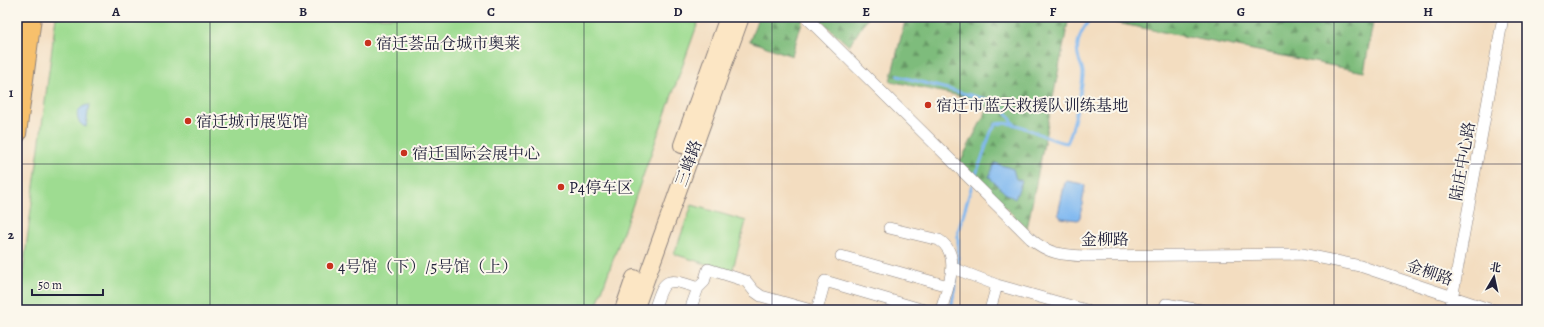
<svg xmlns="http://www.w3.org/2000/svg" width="1544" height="327" viewBox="0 0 1544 327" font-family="Alegreya,'Noto Serif SC',serif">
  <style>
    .green { fill: #9edc91; stroke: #607f66 }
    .forest { fill: url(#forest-firs); stroke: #506f5b }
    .water { fill: #7fb8f0; stroke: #506d96 }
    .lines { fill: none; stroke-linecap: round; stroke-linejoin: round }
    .stream { stroke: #7fb8f0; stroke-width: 3 }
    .street-casing { stroke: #8a807e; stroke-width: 12 }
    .secondary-casing { stroke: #8a807e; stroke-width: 18 }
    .primary-casing { stroke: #8a807e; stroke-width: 20 }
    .street { stroke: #fff; stroke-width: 11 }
    .secondary { stroke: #fce6c4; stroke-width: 16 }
    .primary { stroke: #f7c06c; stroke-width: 18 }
    .grid { fill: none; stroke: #22223b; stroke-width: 1; stroke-opacity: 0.55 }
    .poi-dot { fill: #c8321e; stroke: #fbf7ec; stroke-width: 1.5 }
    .labels { text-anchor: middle; stroke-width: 4; stroke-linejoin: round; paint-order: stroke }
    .poi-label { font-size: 16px; fill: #22223b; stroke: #fbf7ec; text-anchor: start }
    .street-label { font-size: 16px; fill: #22223b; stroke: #fbf7ec }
    .neatline { fill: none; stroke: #22223b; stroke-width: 1.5 }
    .grid-label { font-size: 13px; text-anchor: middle; font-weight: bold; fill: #22223b }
  </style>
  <defs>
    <pattern id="forest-firs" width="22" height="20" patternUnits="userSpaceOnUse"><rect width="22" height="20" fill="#7ebc7b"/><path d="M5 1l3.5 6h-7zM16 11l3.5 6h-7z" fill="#679866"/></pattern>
  </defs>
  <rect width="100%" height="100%" fill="#fbf7ec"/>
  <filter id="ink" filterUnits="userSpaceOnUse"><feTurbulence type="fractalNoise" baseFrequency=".025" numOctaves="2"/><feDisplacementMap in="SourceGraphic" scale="8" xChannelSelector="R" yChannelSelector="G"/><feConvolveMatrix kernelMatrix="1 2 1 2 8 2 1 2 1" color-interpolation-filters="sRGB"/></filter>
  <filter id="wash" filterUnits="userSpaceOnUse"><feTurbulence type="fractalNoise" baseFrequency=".012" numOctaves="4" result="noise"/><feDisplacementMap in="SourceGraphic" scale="16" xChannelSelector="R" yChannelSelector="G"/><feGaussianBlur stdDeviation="0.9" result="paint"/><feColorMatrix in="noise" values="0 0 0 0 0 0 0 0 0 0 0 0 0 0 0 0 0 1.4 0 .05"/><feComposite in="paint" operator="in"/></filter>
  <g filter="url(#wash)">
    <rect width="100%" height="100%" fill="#f3ddc0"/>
    <!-- green -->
    <path class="green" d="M56 17H700L595 310H18Z
      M692 205 746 221 732 272 674 254Z"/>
    <!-- forest -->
    <path class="forest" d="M758 17H802L803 18 792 56 750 41Z
      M817 17H868L849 46Z
      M906 17H1069L1027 229 960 162 988 108 965 97 890 81Z
      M1087 17H1374L1364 72Z"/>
    <!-- water -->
    <path class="water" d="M89 105 86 127C73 122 75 106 89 105Z
      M995 163 1013 169 1016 179 1022 181 1015 199 1005 193 989 177Z
      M1067 181 1083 184 1085 186 1080 217 1078 220 1061 218 1058 214 1065 182Z"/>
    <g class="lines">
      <!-- stream -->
      <path class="stream" d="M898 76 989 100 1004 109 1014 124
        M974 180 991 132 996 124C1021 119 1043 141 1067 143 1072 135 1083 84 1083 74 1083 67 1079 62 1078 56 1075 40 1083 29 1092 17
        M958 266V232L972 185
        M951 310 956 279"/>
    </g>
  </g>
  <g filter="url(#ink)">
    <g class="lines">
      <!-- street casing -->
      <g class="street-casing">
        <path id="street" d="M806 17 1031 239C1048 254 1063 255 1084 256L1302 254 1360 266 1492 310
          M889 228 939 240C963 255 947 289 941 310
          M841 256 948 286
          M953 268 997 285 990 310
          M997 285 1086 310
          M698 288 704 282 708 269 746 281 754 291 761 296 811 310
          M654 310C665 277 665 277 698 288L690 310
          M817 310 825 281 924 310
          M1164 310 1166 304 1201 310
          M1450 310 1503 17"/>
      </g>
      <!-- secondary casing -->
      <g class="secondary-casing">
        <path id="secondary" d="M682 145 728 17
          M623 310 634 278
          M635 310 741 17"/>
      </g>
      <!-- primary casing -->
      <g class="primary-casing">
        <path id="primary" d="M17 134 32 17"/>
      </g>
      <!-- street -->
      <use href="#street" class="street"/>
      <!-- secondary -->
      <use href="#secondary" class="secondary"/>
      <!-- primary -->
      <use href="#primary" class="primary"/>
    </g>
  </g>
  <!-- grid -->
  <path class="grid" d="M210 17V310M397 17V310M584 17V310M772 17V310M960 17V310M1147 17V310M1334 17V310M17 164H1527"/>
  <!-- markers -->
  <g class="poi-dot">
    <circle cx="368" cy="43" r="4"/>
    <circle cx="928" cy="105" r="4"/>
    <circle cx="188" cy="121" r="4"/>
    <circle cx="404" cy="153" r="4"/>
    <circle cx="561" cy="187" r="4"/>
    <circle cx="330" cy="266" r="4"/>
  </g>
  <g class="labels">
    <!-- poi labels -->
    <g class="poi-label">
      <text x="376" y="49">宿迁荟品仓城市奥莱</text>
      <text x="936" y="111">宿迁市蓝天救援队训练基地</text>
      <text x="196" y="127">宿迁城市展览馆</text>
      <text x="412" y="159">宿迁国际会展中心</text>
      <text x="569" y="193">P4停车区</text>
      <text x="338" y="272">4号馆（下）/5号馆（上）</text>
    </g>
    <!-- street labels -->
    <g class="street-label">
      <text transform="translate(1462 161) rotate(-80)" y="6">陆庄中心路</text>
      <text transform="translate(688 163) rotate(-70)" y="6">三峰路</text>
      <text x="1105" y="245">金柳路</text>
      <text transform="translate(1430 272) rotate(19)" y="6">金柳路</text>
    </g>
  </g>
  <!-- margin -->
  <rect width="1544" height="327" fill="none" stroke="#fbf7ec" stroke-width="44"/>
  <!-- north arrow -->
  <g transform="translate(1494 277) rotate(9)" stroke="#fbf7ec" stroke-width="3" paint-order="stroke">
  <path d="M0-3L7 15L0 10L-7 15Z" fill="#22223b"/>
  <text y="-6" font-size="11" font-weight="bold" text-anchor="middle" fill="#22223b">北</text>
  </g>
  <!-- scale -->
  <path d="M32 289v6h71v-6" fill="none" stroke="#22223b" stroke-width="2"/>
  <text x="38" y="289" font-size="12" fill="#22223b" stroke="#fbf7ec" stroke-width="3" paint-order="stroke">50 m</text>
  <rect x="22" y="22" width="1500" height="283" class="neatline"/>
  <g class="grid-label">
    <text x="116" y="16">A</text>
    <text x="303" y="16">B</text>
    <text x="491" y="16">C</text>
    <text x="678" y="16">D</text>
    <text x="866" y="16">E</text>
    <text x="1053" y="16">F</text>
    <text x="1241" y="16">G</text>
    <text x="1428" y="16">H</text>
    <text x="11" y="97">1</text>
    <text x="11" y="239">2</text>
  </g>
</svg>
